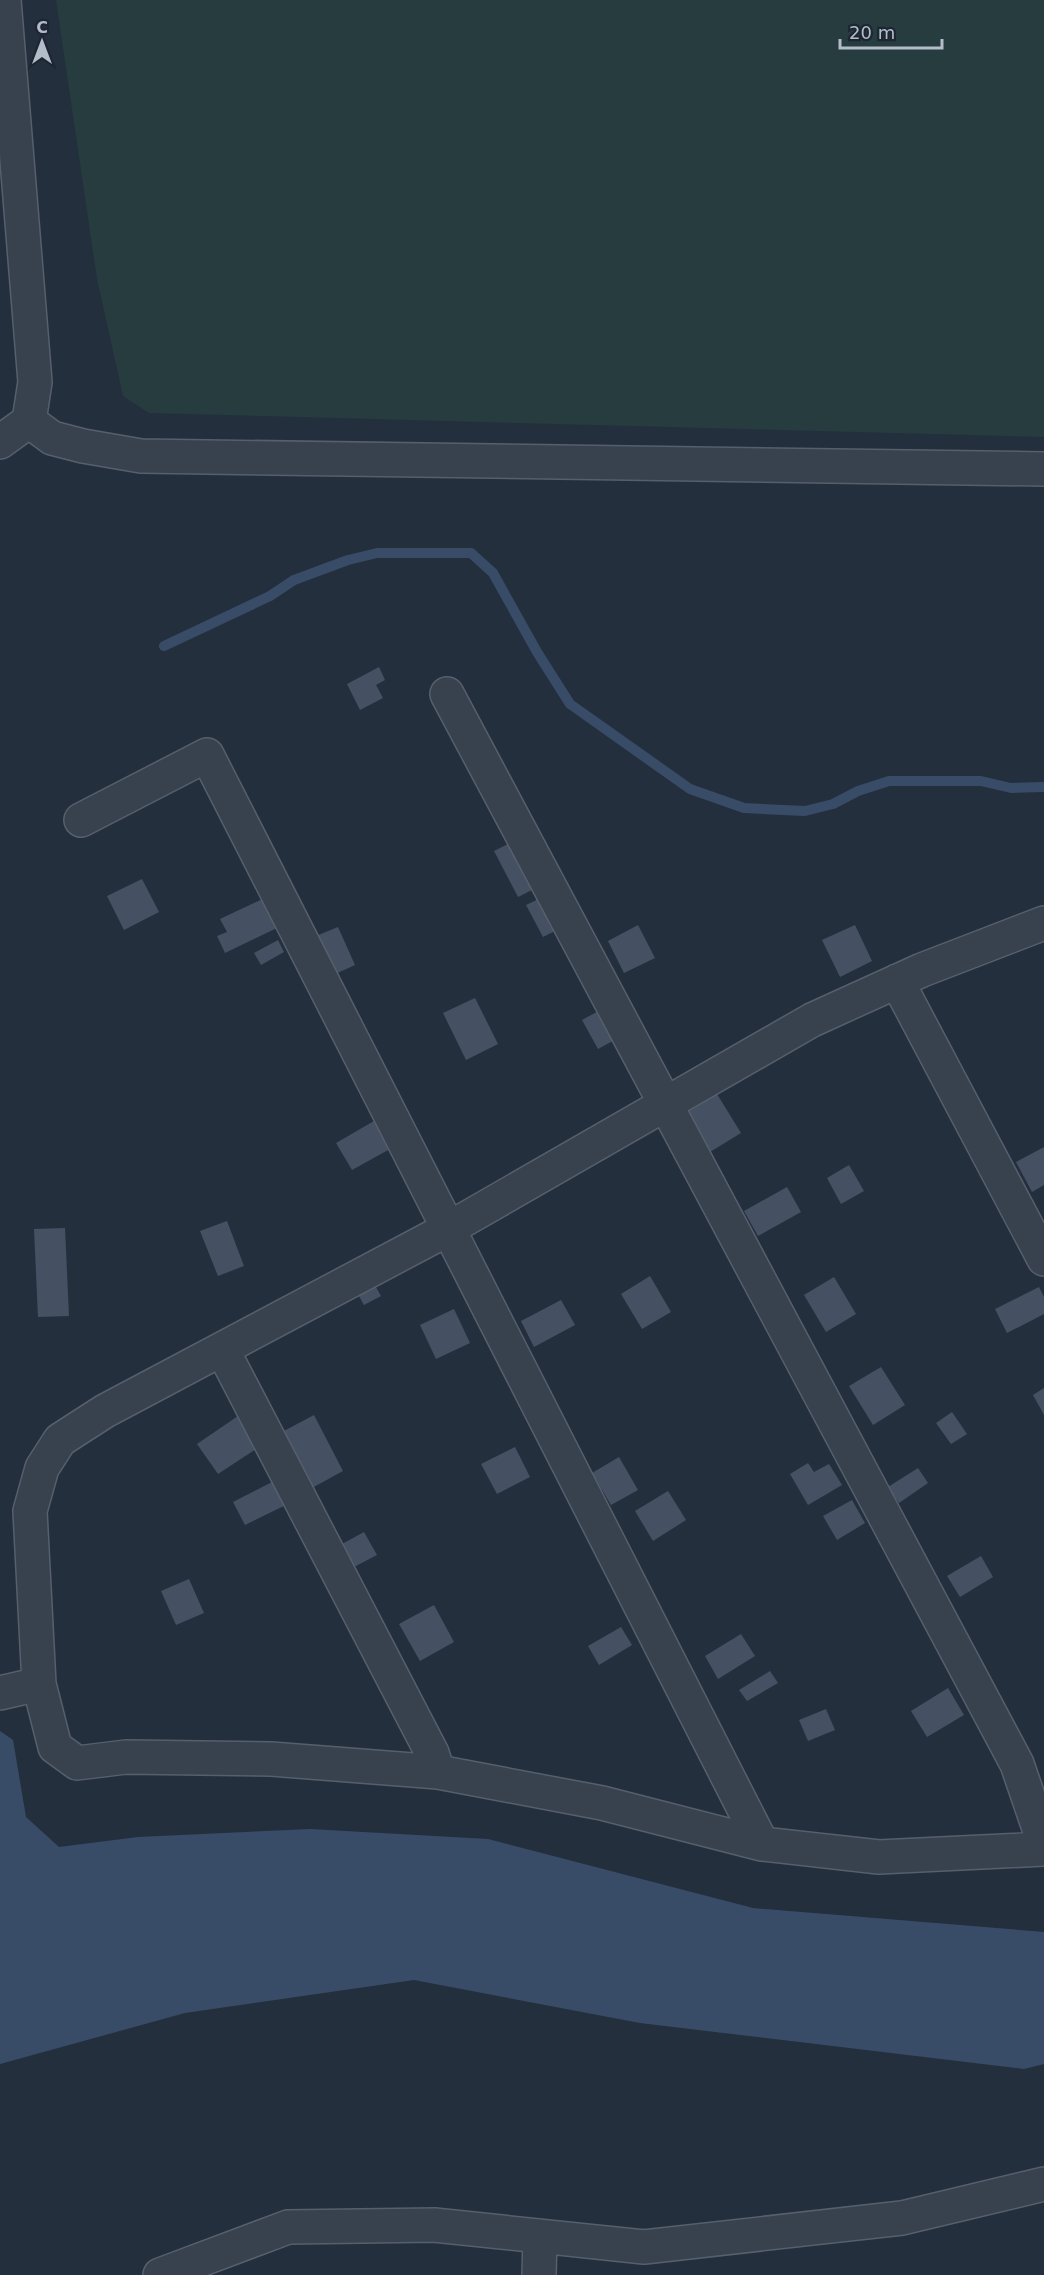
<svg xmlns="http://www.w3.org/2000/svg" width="1044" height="2275" viewBox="0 0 1044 2275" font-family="'DejaVu Sans',sans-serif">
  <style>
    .green { fill: #263c3f }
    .water { fill: #394c67 }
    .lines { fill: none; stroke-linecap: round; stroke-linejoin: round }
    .stream { stroke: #394c67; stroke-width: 10 }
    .building { fill: #455162 }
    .minor-casing { stroke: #565f6c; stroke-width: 36 }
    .minor { stroke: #38414e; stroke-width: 33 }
  </style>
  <rect width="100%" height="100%" fill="#242f3e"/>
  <!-- green -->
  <path class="green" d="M56 0H1044V437L149 413 123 396 97 279Z"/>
  <!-- water -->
  <path class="water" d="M0 1731 13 1740 26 1817 59 1847 138 1837 310 1829 488 1839 753 1908 1044 1932V2064L1024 2069 640 2023 414 1980 185 2013 0 2064Z"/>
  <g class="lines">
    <!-- stream -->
    <path class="stream" d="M164 646 270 596 294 580 348 560 377 553H471L493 573 537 652 570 704 690 789 744 808 805 811 833 804 858 791 889 781H981L1011 788 1044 787"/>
  </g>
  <!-- building -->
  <path class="building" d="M379 667 385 680 376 685 383 698 360 710 347 684Z
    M514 841 538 887 518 897 494 851Z
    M142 879 159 912 124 930 107 896Z
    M269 896 283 925 225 953 217 936 227 932 220 919Z
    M545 896 561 928 543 937 526 905Z
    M638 925 655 958 624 973 608 941Z
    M855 925 872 961 840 977 822 940Z
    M338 927 355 965 333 975 316 936Z
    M278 940 284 952 261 965 254 953Z
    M475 998 498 1044 466 1060 443 1013Z
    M604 1008 620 1037 598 1049 582 1020Z
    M717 1094 741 1133 710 1152 686 1113Z
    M374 1121 390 1149 352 1170 336 1143Z
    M1044 1147V1185L1032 1192 1016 1162Z
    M849 1165 864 1191 841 1204 827 1178Z
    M787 1187 801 1212 758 1236 744 1211Z
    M227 1221 244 1266 218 1276 200 1231Z
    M65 1228 69 1316 38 1317 34 1229Z
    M650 1276 671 1312 642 1329 621 1294Z
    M834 1277 856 1314 826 1332 804 1295Z
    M372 1280 381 1296 364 1305 355 1289Z
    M1039 1287 1044 1297V1314L1007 1333 995 1309Z
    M561 1300 575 1325 534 1347 521 1321Z
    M454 1309 470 1343 436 1359 420 1325Z
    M881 1367 905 1405 873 1425 849 1386Z
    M1044 1388V1415L1033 1395Z
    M952 1412 967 1434 951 1444 936 1423Z
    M314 1415 343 1471 312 1488 282 1432Z
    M238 1416 259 1447 218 1474 197 1444Z
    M515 1447 530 1477 497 1494 481 1464Z
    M619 1457 638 1490 611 1505 592 1473Z
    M808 1463 814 1472 829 1464 842 1485 808 1505 790 1474Z
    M918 1468 928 1483 899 1503 888 1487Z
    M278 1479 290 1503 245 1525 233 1502Z
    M668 1491 686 1520 653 1541 635 1511Z
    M852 1500 865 1523 837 1540 823 1516Z
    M364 1532 377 1555 354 1567 342 1544Z
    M981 1556 993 1577 960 1597 947 1576Z
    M189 1579 204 1613 176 1625 161 1591Z
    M434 1605 454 1642 420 1661 399 1624Z
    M621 1627 632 1645 599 1665 588 1646Z
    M741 1634 755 1656 718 1679 705 1656Z
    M770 1671 778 1683 747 1701 739 1690Z
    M948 1688 964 1715 927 1737 911 1711Z
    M826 1709 835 1730 808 1741 799 1720Z"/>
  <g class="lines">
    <!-- minor casing -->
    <g class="minor-casing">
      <path id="minor" d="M29 421 52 438 83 446 141 456 1044 469
        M0 442 29 421 35 382 4 0
        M447 694 1017 1764 1044 1843
        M81 820 207 755 762 1844
        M897 981 1044 1259
        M222 1349 432 1753 438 1772
        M39 1684 30 1511 42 1468 60 1440 105 1411 448 1229 812 1020 922 970 1044 923
        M0 1693 39 1684 55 1747 77 1763 126 1757 271 1759 438 1772 602 1803 762 1844 879 1857 1044 1849
        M160 2275 288 2227 434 2225 644 2247 902 2218 1044 2184
        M539 2275 540 2236"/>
    </g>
    <!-- minor -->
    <use href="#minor" class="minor"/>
  </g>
  <!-- north arrow -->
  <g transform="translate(42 42)" stroke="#1d2633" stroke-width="4.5" paint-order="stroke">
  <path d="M0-4.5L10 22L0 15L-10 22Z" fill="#b4bcc9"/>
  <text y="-9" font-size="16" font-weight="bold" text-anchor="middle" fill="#b4bcc9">С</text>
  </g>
  <!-- scale -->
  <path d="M840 39v9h102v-9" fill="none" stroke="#b4bcc9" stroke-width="3"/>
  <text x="849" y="39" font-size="18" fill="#b4bcc9" stroke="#1d2633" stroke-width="4.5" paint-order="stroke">20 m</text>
</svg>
